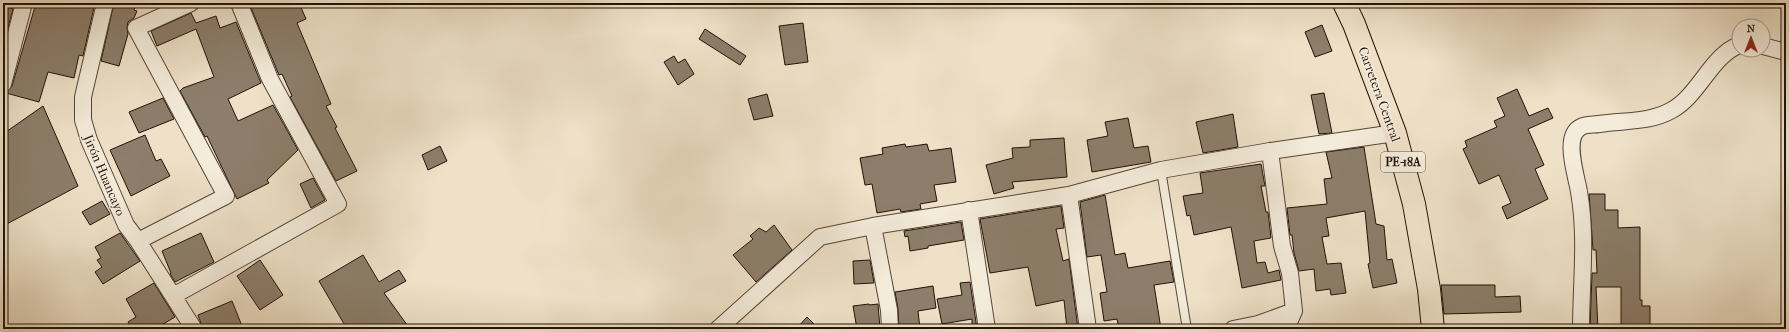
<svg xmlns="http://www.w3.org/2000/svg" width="1789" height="332" viewBox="0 0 1789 332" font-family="'IM FELL French Canon',serif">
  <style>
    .building { fill: #8c7e6b; stroke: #221207 }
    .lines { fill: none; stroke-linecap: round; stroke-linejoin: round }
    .service-casing { stroke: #554637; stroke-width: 10 }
    .minor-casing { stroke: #554637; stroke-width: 18 }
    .trunk-casing { stroke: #221207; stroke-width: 24 }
    .service { stroke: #f4ecdb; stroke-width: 8 }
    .minor { stroke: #f4ecdb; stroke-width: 16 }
    .trunk { stroke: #eee1c8; stroke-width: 22 }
    .labels { text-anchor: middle; stroke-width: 3; stroke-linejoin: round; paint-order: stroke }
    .shield { fill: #f4ecdb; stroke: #615347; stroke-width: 1 }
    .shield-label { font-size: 12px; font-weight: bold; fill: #221207 }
    .street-label { font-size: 13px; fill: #221207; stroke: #f4ecdb }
  </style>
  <rect width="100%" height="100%" fill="#eee1c8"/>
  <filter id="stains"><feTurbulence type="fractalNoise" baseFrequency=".005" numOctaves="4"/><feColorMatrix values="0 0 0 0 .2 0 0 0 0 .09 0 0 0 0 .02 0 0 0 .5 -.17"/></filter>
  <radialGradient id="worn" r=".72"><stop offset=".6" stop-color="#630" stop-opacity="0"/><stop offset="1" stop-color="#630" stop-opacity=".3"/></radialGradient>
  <!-- building -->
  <path class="building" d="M36 3H95L83 56 79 55 74 78 48 72 39 102 6 93 12 86Z
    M114 3H136L134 10 137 11 134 18 128 22 127 27 128 34 119 66 101 61Z
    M249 3H299L306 19 297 23 331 104 326 106 337 127 335 128 357 171 336 181 290 97 292 96 282 74 279 75Z
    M3 5 13 9 3 46Z
    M191 13 196 23 216 16 220 28 236 22 261 83 228 99 238 121 273 105 298 150 267 180 269 183 237 199 207 136 205 137 180 91 183 88 214 77 196 29 157 46 151 31Z
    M803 23 808 62 785 65 779 26Z
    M1322 25 1332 51 1315 57 1305 32Z
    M705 29 746 56 740 65 699 39Z
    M674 56 678 63 685 59 694 74 678 85 664 62Z
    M1517 89 1529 116 1548 108 1553 118 1528 129 1544 165 1535 169 1548 199 1507 219 1502 207 1511 203 1499 175 1479 184 1463 149 1467 147 1465 141 1497 127 1494 121 1505 116 1497 98Z
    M1324 93 1332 133 1319 134 1311 95Z
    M767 94 773 116 754 120 748 99Z
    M163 98 174 119 139 133 129 112Z
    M43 106 78 186 3 226V134Z
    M1233 114 1238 147 1203 153 1196 122Z
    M1128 118 1134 148 1148 146 1151 162 1092 172 1087 140 1108 136 1105 122Z
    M145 135 156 161 161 159 170 176 131 196 110 150Z
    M1064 138 1067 177 1012 182 1014 188 994 194 986 165 1013 158 1012 148 1030 147V140Z
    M905 144 906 147 927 144 929 151 951 148 956 182 934 185 937 201 920 204 921 209 901 212 900 209 877 213 872 184 865 185 860 158 883 154 882 148Z
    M440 146 447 161 428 170 422 155Z
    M1364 147 1376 224 1384 226 1387 260 1392 259 1397 283 1373 288 1368 264 1370 263 1365 211 1326 218 1329 236 1322 237 1327 264 1341 263 1346 293 1331 295 1330 289 1316 291 1314 269 1299 271 1294 253 1292 235H1290L1287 208 1327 204 1324 179 1332 178 1326 152Z
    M1261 164 1265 186H1261L1266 212H1268L1271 238 1254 241 1257 263 1265 262 1268 273 1279 270 1281 280 1242 288 1231 227 1194 235 1190 215 1187 216 1183 196 1203 193 1200 173Z
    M313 178 325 200 311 208 300 184Z
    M1589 194H1605V210H1618V228L1640 227V300H1642V306H1650V329H1621V287H1596L1598 329H1590L1592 273H1597L1596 250H1593Z
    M1105 195 1115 255 1125 253 1128 268 1170 261 1174 282 1154 285 1161 329H1119L1117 319 1104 321 1100 293 1107 292 1101 255 1087 257 1080 202Z
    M102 201 110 214 90 225 82 212Z
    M1061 206 1064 228 1056 229 1063 261 1069 259 1078 329H1067L1064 300 1036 306 1028 267 990 273 980 219Z
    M961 222 964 240 928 246V248L910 251 908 236 905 237 904 231Z
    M774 225 792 250 756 282 733 255 753 239 750 236 759 228 766 232Z
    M120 233 140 261 103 284 95 272 102 267 97 260 101 258 95 247Z
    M201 233 214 262 175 282 170 274 171 273 162 251Z
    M363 255 379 282 399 270 406 281 384 293 410 329H347L319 281Z
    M260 260 283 295 260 310 237 276Z
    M870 260 874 283 854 284 853 261Z
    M970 282 977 329H972V319L942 324 937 299 962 295 960 283Z
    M154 283 175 317 155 329H132L128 322 136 317 126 299Z
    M1441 285H1495V297L1520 296 1521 312 1444 314Z
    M933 286 936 308 918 311 920 329H899L898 309 895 292Z
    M232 301 242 326 236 329H203L198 315Z
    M869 304V305L878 304 880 329H857L853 306Z
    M807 317 819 329H796Z"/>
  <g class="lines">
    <!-- service casing -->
    <g class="service-casing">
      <path id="service" d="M1161 170 1187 329"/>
    </g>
    <!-- minor casing -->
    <g class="minor-casing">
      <path id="minor" d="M105 3 83 97V120L89 140 126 225 138 241 194 329
        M1763 46 1786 52
        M3 84 24 3
        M1270 151 1282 246 1290 273 1294 311
        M1069 195 1088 329
        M969 210 987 329
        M873 226 889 310 890 329
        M138 241 226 196 136 28 191 3
        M173 296 338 204 270 79 239 3
        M718 329 820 237 873 226 1069 195 1161 170 1270 151 1395 133
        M1233 329 1258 324 1294 311 1286 329
        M1581 329C1581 284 1587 237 1579 192 1577 177 1562 136 1581 127 1586 124 1593 125 1599 124 1624 120 1649 123 1672 110 1699 95 1711 56 1739 45"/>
    </g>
    <!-- trunk casing -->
    <g class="trunk-casing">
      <path id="trunk" d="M1344 3 1354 24 1395 133 1414 204 1429 289 1433 329"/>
    </g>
    <!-- service -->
    <use href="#service" class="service"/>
    <!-- minor -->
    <use href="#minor" class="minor"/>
    <!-- trunk -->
    <use href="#trunk" class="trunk"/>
  </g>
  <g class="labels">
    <!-- shield labels -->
    <rect class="shield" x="1381" y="152" width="44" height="20" rx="3"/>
    <g class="shield-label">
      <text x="1403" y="166">PE-18A</text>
    </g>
    <!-- street labels -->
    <g class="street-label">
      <text transform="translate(1380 94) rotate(70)" y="5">Carretera Central</text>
      <text transform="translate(105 175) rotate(67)" y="5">Jirón Huancayo</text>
    </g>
  </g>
  <!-- margin -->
  <rect width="1789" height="332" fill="none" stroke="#eee1c8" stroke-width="16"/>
  <rect x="4" y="4" width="1781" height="324" fill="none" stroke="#221207" stroke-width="2"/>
  <rect x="8" y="8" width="1773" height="316" fill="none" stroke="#221207"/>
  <!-- north arrow -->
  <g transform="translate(1751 38)"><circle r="19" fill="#f4ecdb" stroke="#a09586"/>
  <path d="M0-3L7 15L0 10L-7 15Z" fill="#8f2418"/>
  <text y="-6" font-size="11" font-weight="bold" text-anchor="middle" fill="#221207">N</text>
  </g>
  <rect width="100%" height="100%" filter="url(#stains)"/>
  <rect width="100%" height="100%" fill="url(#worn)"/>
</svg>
